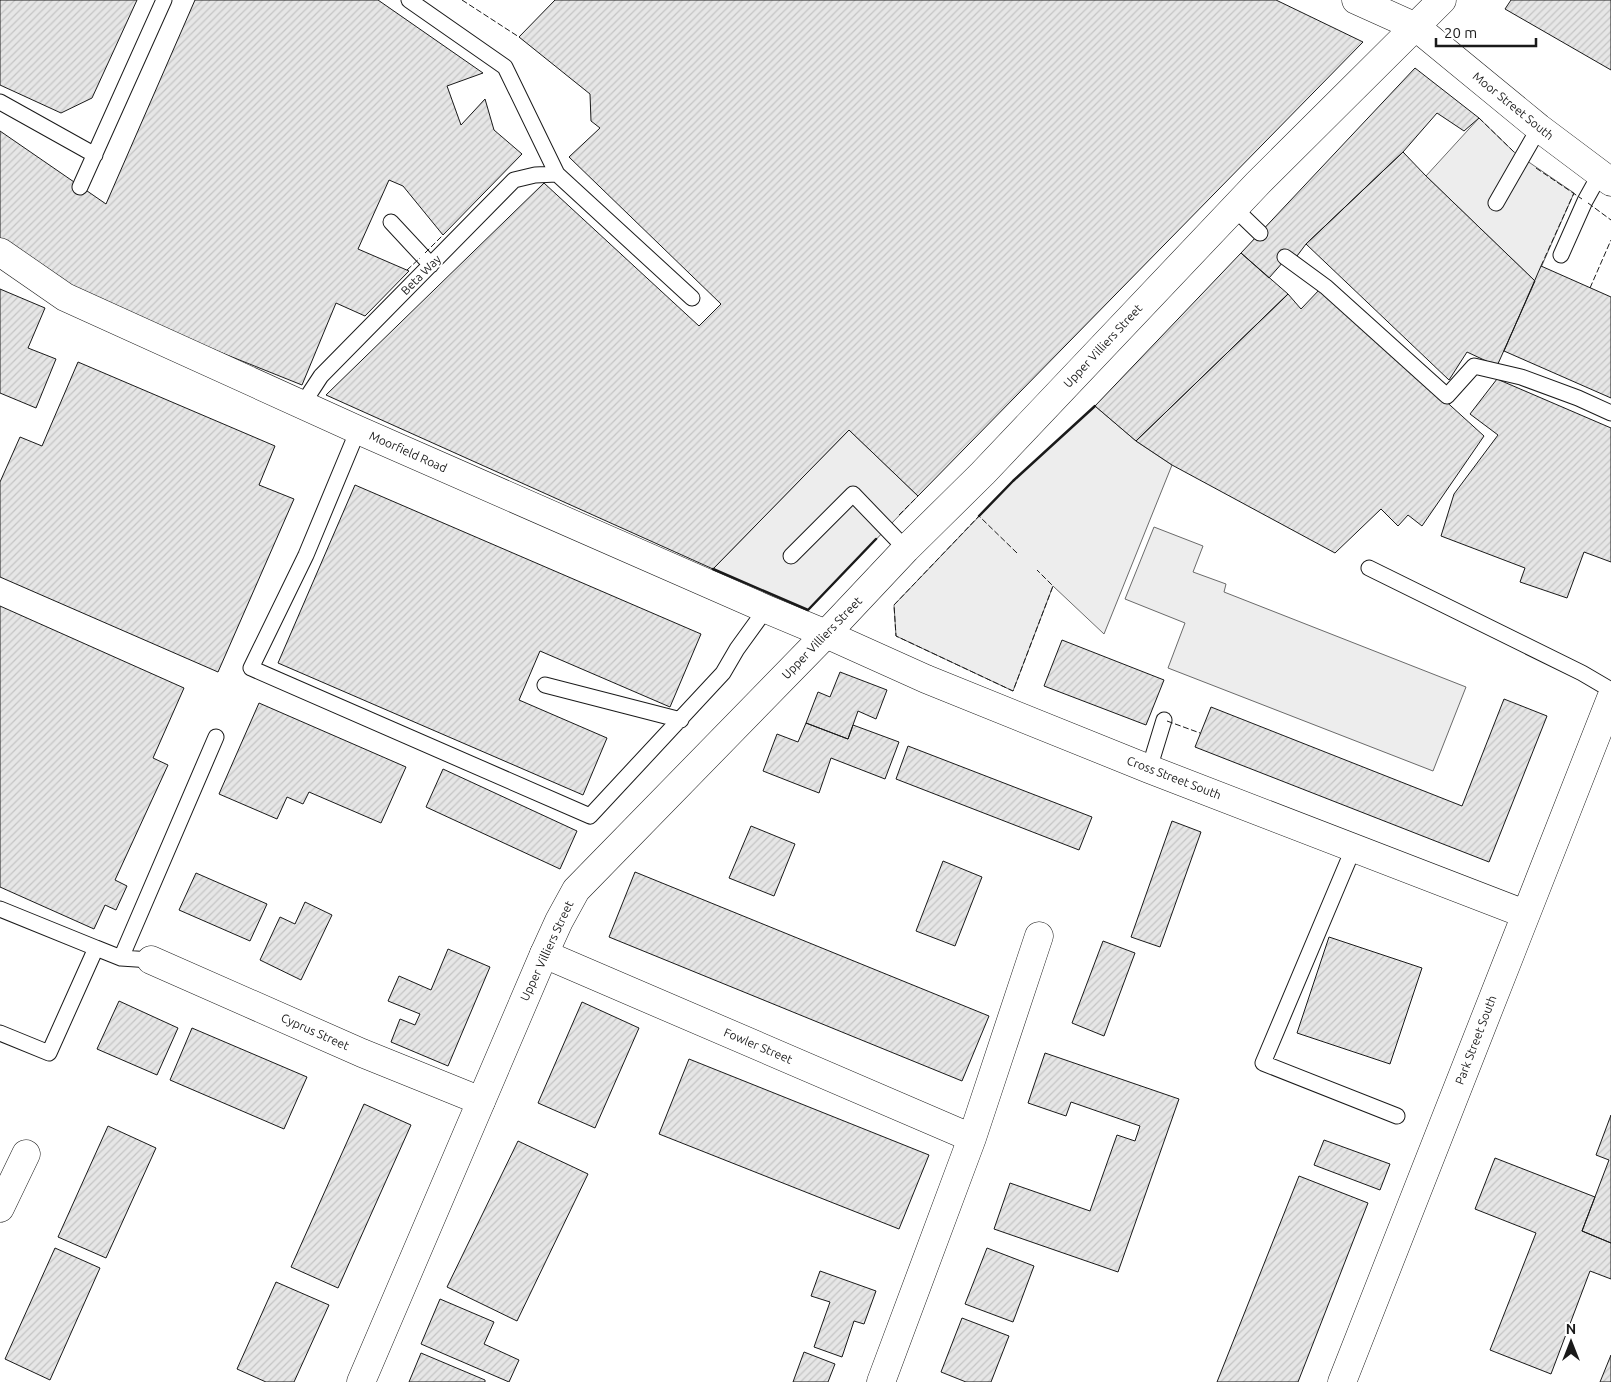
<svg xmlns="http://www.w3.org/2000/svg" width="1611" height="1382" viewBox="0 0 1611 1382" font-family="Ubuntu,sans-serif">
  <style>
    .built { fill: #ededed; stroke: #6a6a6a }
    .building { fill: url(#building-hatch); stroke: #1a1a1a }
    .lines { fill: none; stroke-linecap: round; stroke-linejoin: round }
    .lane-casing { stroke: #1a1a1a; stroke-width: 17 }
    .street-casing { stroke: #1a1a1a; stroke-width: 29 }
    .secondary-casing { stroke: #1a1a1a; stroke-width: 29 }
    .lane { stroke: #fff; stroke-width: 15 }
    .street { stroke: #fff; stroke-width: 28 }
    .secondary { stroke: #fff; stroke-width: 28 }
    .fence { stroke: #1a1a1a; stroke-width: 1; stroke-dasharray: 6 2.5; stroke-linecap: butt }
    .wall { stroke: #1a1a1a; stroke-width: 2.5 }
    .labels { text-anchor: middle; stroke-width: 4; stroke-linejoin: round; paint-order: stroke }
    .street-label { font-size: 12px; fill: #1a1a1a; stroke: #fff }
  </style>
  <defs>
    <pattern id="building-hatch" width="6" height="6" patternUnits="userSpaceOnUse" patternTransform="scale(1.25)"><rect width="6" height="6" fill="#e6e6e6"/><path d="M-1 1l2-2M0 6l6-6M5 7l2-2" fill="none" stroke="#c5c5c5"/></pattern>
  </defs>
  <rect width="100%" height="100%" fill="#fff"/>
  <!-- built -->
  <path class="built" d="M1479 118 1514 152 1574 193 1535 281 1426 176Z
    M1095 406 1136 441 1172 465 1104 634 1053 586 1013 691 896 636 894 605 1013 481Z
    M849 430 918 496 808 610 713 569Z
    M1154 527 1203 546 1193 572 1226 584 1224 592 1466 687 1433 771 1168 668 1185 623 1125 599Z"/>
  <!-- building -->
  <path class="building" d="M0 0H137L92 98 61 113 0 85Z
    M195 0H378L483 73 447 86 461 125 485 99 494 130 522 154 443 235 403 186 389 180 358 249 409 271 365 316 336 303 302 385 67 291 0 244V131L106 204Z
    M555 0H1276L1363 42 918 496 849 430 713 569 326 395 544 183 699 326 721 304 569 157 600 128 591 121 590 94 519 37Z
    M1511 0H1611V70L1505 9Z
    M1415 68 1479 118 1464 131 1437 113 1403 152 1306 244 1294 260 1284 261 1269 278 1241 253Z
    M1403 152 1426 176 1535 281 1497 366 1467 352 1449 380 1306 244Z
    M1241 253 1288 294 1136 441 1095 406Z
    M1541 266 1611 297V398L1504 351Z
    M1321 288 1484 436 1422 526 1408 515 1398 526 1381 509 1335 553 1172 465 1136 441 1288 294 1301 309Z
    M0 289 45 308 28 348 56 359 36 408 0 393Z
    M78 362 275 446 259 485 294 499 218 672 0 577V482L20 437 42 446Z
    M1497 379 1611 428V562L1584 552 1567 598 1520 582 1525 568 1441 536 1454 494 1498 435 1470 414Z
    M355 485 701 634 670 707 540 651 519 700 607 738 583 795 278 663Z
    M0 606 184 688 153 758 168 765 115 880 127 886 116 910 105 905 94 929 0 887Z
    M1062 640 1164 680 1146 725 1044 686Z
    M840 672 887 690 876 719 858 711 848 739 806 723 818 692 830 697Z
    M1504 699 1547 716 1489 862 1195 747 1211 707 1462 806Z
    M259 703 406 767 381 823 309 792 303 804 287 797 277 819 219 794Z
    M806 723 848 739 853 725 899 742 885 779 831 758 819 793 763 771 777 734 798 742Z
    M908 746 1092 817 1079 850 896 779Z
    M443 769 577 831 560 869 426 807Z
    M1172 821 1201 832 1160 947 1131 937Z
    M751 826 795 844 774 896 729 878Z
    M943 861 982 877 955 946 916 931Z
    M635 872 989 1016 962 1081 609 937Z
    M196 873 267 904 250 941 179 910Z
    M305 902 332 915 301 980 260 960 280 917 295 924Z
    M1329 937 1422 968 1390 1064 1297 1033Z
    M1103 941 1135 953 1104 1036 1072 1023Z
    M448 949 490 967 448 1066 391 1042 400 1019 415 1025 420 1014 388 1001 399 976 431 990Z
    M119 1001 178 1028 157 1075 97 1049Z
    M582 1002 639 1028 595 1128 538 1103Z
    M192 1028 307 1077 284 1129 170 1080Z
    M1045 1053 1179 1099 1118 1272 994 1229 1010 1183 1090 1211 1117 1135 1135 1141 1140 1126 1071 1102 1066 1116 1028 1103Z
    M689 1059 929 1155 899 1229 659 1134Z
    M364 1104 411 1125 338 1288 291 1267Z
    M1611 1115V1243L1582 1231 1609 1160 1596 1155Z
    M108 1126 156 1148 106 1258 58 1237Z
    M1324 1140 1390 1164 1380 1190 1314 1165Z
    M518 1141 588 1174 517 1321 447 1287Z
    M1495 1158 1595 1197 1582 1231 1611 1243V1279L1590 1271 1551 1374 1490 1350 1536 1233 1475 1209Z
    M1299 1176 1368 1203 1298 1382H1217Z
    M55 1248 100 1268 50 1380 5 1359Z
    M987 1248 1034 1266 1013 1322 965 1304Z
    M820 1271 876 1291 864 1324 854 1321 842 1357 814 1347 830 1302 811 1296Z
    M276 1282 329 1305 294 1382H266L237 1369Z
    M440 1299 494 1322 484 1344 519 1360 509 1382 421 1344Z
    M962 1318 1009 1336 991 1382H966L941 1372Z
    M804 1352 835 1364 828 1382H793Z
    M421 1353 485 1380V1382H409Z
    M1611 1355V1382H1600Z"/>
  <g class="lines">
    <!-- lane casing -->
    <g class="lane-casing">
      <path id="lane" d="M409 0 505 67 557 174 692 298
        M0 102 95 155
        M80 187 164 0
        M1496 203 1539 128
        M1234 208 1260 233
        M391 222 431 265
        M1561 255 1585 201 1600 174
        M1285 257 1326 287 1447 396 1474 366 1521 377 1578 398 1611 413
        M302 405 321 376 514 180 535 175 557 174
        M358 430 306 555 251 668 590 816 723 673 737 649 766 609
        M791 556 853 494 906 549
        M1369 568 1582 673 1611 690
        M545 685 681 720
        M1149 769 1164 720
        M1354 847 1263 1063 1397 1116
        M0 909 96 948
        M121 958 216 737
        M0 1033 49 1053 96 948 121 958 151 960"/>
    </g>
    <!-- street casing -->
    <g class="street-casing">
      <path id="street" d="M1356 0 1416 27 1539 128 1611 182
        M0 252 65 297 358 430 766 609 826 634 926 679 1149 769 1525 914
        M544 954 972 1138 881 1382
        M151 960 362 1053 481 1101
        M972 1138 1039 936
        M0 1208 26 1154
        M1342 1382 1611 698"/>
    </g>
    <!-- secondary casing -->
    <g class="secondary-casing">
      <path id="secondary" d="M361 1382 544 954 559 921 576 890 826 634 906 549 983 473 1258 183 1442 0"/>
    </g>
    <!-- lane -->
    <use href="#lane" class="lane"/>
    <!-- street -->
    <use href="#street" class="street"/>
    <!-- secondary -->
    <use href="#secondary" class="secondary"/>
    <!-- fence -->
    <path class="fence" d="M462 0 519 37
      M1479 118 1514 152
      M1536 168 1582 199
      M1588 203 1611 220
      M425 253 443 235
      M1541 266 1574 193
      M407 270 420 258
      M1590 288 1611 240
      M899 515 918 496
      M1017 553 979 516 894 605 896 636 1013 691 1053 586 1037 570
      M1167 721 1200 733"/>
    <!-- wall -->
    <path class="wall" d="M979 516 1013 481 1095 406
      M713 569 808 610 876 539"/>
  </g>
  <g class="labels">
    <!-- street labels -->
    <g class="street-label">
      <text transform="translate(1513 106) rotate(39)" y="4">Moor Street South</text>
      <text transform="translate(421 275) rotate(-45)" y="4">Beta Way</text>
      <text transform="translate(1103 346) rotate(-47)" y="4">Upper Villiers Street</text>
      <text transform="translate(408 452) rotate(24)" y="4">Moorfield Road</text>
      <text transform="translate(822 638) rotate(-46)" y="4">Upper Villiers Street</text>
      <text transform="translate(1174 778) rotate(21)" y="4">Cross Street South</text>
      <text transform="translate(547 951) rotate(-65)" y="4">Upper Villiers Street</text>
      <text transform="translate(315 1032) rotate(24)" y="4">Cyprus Street</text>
      <text transform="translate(1476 1040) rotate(-69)" y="4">Park Street South</text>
      <text transform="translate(758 1046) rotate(23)" y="4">Fowler Street</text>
    </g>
  </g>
  <!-- north arrow -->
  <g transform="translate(1571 1342)" stroke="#ffffff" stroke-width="4" paint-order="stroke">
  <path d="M0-4L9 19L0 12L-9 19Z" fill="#1a1a1a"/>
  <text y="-8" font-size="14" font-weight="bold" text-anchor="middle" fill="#1a1a1a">N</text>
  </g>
  <!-- scale -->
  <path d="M1436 38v8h100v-8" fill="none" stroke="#1a1a1a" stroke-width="2.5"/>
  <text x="1444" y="38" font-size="15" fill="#1a1a1a" stroke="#ffffff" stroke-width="4" paint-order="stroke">20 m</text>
</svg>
